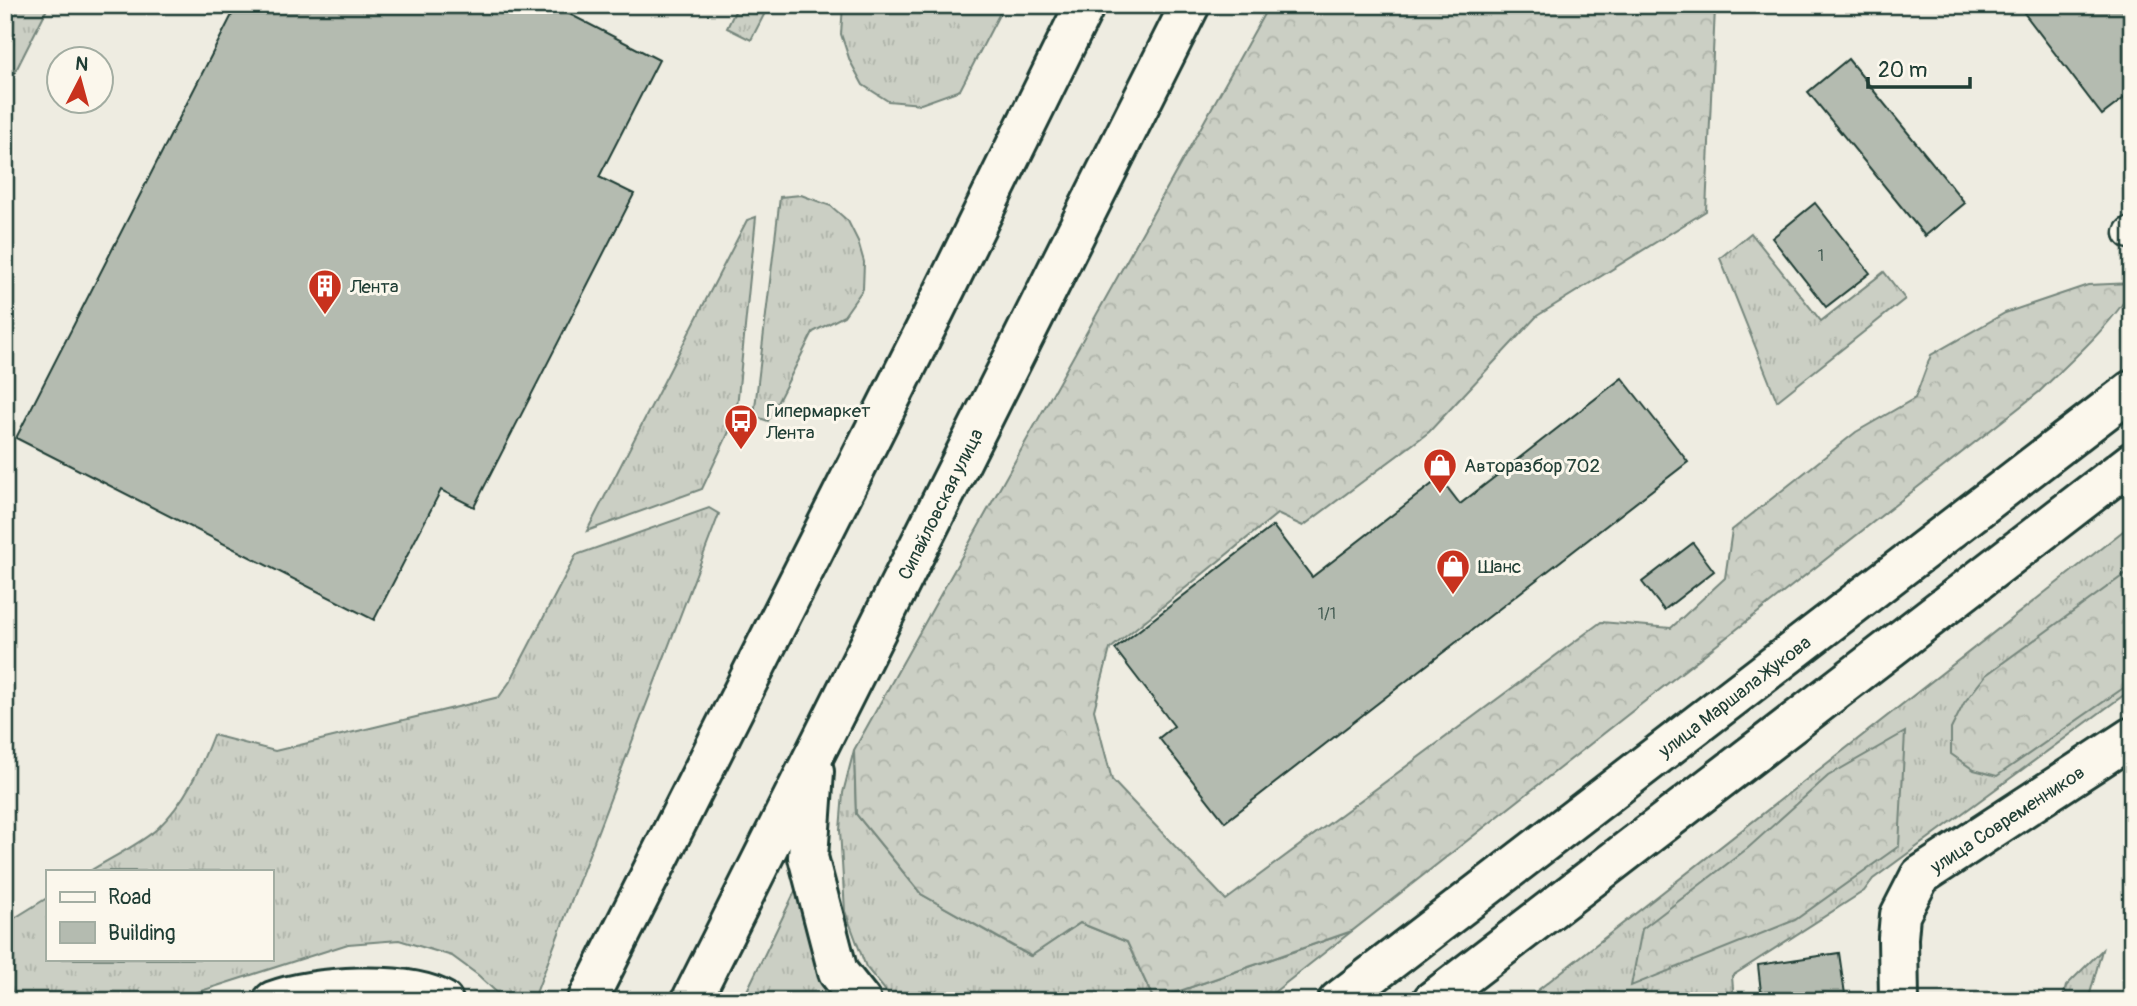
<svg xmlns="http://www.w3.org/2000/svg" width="2137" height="1006" viewBox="0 0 2137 1006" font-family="Pangolin,sans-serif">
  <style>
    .grass { fill: url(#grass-tufts); stroke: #75867c; stroke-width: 2 }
    .forest { fill: url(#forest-crowns); stroke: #75867c; stroke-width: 2 }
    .building { fill: #b4bbb0; stroke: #1f3d34; stroke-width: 2 }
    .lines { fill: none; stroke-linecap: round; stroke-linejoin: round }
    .street-casing { stroke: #1f3d34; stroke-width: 35 }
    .secondary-casing { stroke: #1f3d34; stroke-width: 44 }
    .primary-casing { stroke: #1f3d34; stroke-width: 44 }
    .street { stroke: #fbf7ec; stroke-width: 30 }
    .secondary { stroke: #fbf7ec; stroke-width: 38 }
    .primary { stroke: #fbf7ec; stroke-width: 38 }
    .labels { text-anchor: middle; stroke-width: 6; stroke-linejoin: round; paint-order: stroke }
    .number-label { font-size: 16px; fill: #445c53 }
    .poi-label { font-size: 19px; fill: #1f3d34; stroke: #fbf7ec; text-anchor: start }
    .street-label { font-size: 19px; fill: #1f3d34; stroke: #fbf7ec }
  </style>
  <defs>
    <pattern id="grass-tufts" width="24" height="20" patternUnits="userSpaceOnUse" patternTransform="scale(1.75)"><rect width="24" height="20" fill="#cbcfc4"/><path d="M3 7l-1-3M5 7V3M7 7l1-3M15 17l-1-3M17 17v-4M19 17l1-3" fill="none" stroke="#aeb3a9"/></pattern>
    <pattern id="forest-crowns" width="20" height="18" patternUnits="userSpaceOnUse" patternTransform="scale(1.75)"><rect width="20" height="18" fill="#cbcfc4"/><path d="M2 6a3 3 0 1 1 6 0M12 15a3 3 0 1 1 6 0" fill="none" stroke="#aeb3a9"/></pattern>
  </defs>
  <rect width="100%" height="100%" fill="#eeece1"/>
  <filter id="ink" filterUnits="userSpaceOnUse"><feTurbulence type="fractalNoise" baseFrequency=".0143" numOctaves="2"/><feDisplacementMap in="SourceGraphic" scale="14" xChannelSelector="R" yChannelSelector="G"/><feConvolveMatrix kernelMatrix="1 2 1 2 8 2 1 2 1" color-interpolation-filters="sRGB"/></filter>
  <g filter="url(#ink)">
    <!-- grass -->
    <path class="grass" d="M5 5H49L5 92Z
      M738 5H769L751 40 727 28Z
      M843 5H1004L960 90 921 104 888 101 863 85 850 61 841 34Z
      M801 195 831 206 848 221 858 241 864 262 863 289 844 316 813 332 768 421 754 416 780 197Z
      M756 217 736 417 702 489 587 531 747 220Z
      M1751 233 1821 321 1884 272 1905 299 1777 401 1720 258Z
      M709 508 719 514 533 1001H506L478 975 452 956 399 940 348 944 170 1001H5V924L47 898V959H271V871H90C109 859 142 843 158 828 185 802 200 769 213 735L275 751 499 697 511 680 576 555Z
      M2132 524V689L1873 879 1864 891 1732 976 1734 1001H1524Z
      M854 750 856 814 921 894 1030 956 1080 923 1127 942 1154 1000 1352 931 1263 1001H894L866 967 845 911 840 830 843 793Z
      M801 879 842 1001H742Z
      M2102 950 2088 1001H2062L2066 986Z"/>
    <!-- forest -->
    <path class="forest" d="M1269 5H1717L1715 8 1706 211 1537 316 1429 432 1303 526 1277 514 1110 649 1094 710 1112 780 1226 900 1601 622 1671 628 1725 578 1732 530 1856 432 1915 398 1931 355 2005 313 2088 285 2132 283C2129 310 2060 371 2039 392L1352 931 1154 1000 1127 942 1080 923 1031 956 921 894 856 814 854 750Z
      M2132 569V682L1997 776 1974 770 1951 754V729L1964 703 1986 675Z
      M1905 732 1899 846 1795 920 1631 986 1642 929 1748 848 1828 776Z"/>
    <!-- building -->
    <path class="building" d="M237 5H552L659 60 599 177 634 194 474 507 441 490 374 620 16 438Z
      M2018 5H2132V92L2102 115Z
      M1848 59 1965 203 1925 236 1808 92Z
      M1815 203 1870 273 1826 307 1772 238Z
      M1622 378 1688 462 1225 822 1159 738 1174 726 1115 649 1273 526 1312 577 1440 478 1460 504Z
      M1693 543 1714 571 1664 610 1642 582Z
      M1839 953 1846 1001H1762L1758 965Z"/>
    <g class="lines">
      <!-- street casing -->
      <g class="street-casing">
        <path id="street" d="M2130 233 2132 232"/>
      </g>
      <!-- secondary casing -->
      <g class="secondary-casing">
        <g id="secondary">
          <path d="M814 771 808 857 838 972 861 1001"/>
          <path d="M587 1001 930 320 1085 5"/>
          <path id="s1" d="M691 1001 1190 5"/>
          <path id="s2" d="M1899 1001 1898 938 1900 915 1920 876 2132 737"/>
        </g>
      </g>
      <!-- primary casing -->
      <g class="primary-casing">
        <g id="primary">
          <path d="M273 1001C311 986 408 980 443 1001"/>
          <path id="s3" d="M1338 1001 2132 390"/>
          <path d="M1432 1001 2132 462"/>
        </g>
      </g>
      <!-- street -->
      <use href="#street" class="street"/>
      <!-- secondary -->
      <use href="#secondary" class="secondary"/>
      <!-- primary -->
      <use href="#primary" class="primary"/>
    </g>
  </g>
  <!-- icons -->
  <defs>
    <g id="building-pin" transform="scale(1.75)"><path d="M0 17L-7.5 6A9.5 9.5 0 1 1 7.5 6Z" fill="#c8321e" stroke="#fbf7ec"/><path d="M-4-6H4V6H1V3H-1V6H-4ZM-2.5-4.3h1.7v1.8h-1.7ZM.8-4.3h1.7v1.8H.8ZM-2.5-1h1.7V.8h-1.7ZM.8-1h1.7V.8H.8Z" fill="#fff"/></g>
    <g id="bus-pin" transform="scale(1.75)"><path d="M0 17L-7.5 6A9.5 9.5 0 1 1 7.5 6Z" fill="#c8321e" stroke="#fbf7ec"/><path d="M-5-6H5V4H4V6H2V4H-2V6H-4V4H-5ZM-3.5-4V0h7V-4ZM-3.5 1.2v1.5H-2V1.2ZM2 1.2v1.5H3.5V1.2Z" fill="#fff"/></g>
    <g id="shop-pin" transform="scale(1.75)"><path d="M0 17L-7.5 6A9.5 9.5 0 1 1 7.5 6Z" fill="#c8321e" stroke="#fbf7ec"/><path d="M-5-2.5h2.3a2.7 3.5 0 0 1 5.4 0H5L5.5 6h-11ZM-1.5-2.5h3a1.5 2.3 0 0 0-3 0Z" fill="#fff"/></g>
  </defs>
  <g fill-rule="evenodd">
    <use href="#building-pin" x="325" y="286"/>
    <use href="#bus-pin" x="741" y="421"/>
    <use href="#shop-pin" x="1440" y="465"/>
    <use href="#shop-pin" x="1453" y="566"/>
  </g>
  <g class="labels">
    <!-- number labels -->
    <g class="number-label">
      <text x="1821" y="261">1</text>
      <text x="1327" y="619">1/1</text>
    </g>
    <!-- poi labels -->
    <g class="poi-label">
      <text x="350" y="293">Лента</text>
      <text x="766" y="417">Гипермаркет<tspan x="766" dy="22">Лента</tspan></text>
      <text x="1464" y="472">Авторазбор 702</text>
      <text x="1478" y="573">Шанс</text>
    </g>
    <!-- street labels -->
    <g class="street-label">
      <text dy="7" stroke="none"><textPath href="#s1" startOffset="556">Сипайловская улица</textPath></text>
      <text dy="7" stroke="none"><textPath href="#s3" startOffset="500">улица Маршала Жукова</textPath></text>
      <text dy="7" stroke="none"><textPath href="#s2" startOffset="234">улица Современников</textPath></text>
    </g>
  </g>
  <!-- margin -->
  <rect width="2137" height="1006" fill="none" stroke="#fbf7ec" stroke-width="28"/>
  <rect x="14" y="14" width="2109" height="978" fill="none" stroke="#1f3d34" stroke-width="2.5" filter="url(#ink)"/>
  <!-- legend -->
  <rect x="46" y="870" width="228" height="91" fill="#fbf7ec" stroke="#a3ada2" stroke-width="2"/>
  <rect x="60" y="892" width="35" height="10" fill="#fbf7ec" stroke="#a3ada2" stroke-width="2"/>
  <text x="108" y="904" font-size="21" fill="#1f3d34">Road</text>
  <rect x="60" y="922" width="35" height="21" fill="#b4bbb0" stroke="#a3ada2" stroke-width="2"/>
  <text x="108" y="940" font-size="21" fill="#1f3d34">Building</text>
  <!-- north arrow -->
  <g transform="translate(80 80) rotate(6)"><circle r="33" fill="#fbf7ec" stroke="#a3ada2" stroke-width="2"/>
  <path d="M0-5L12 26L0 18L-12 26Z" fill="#c8321e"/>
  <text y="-10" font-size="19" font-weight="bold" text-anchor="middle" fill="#1f3d34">N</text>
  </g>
  <!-- scale -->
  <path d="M1868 77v10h102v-10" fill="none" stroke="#1f3d34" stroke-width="3.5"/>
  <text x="1878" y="77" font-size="21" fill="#1f3d34" stroke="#fbf7ec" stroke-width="5" paint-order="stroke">20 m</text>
</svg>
